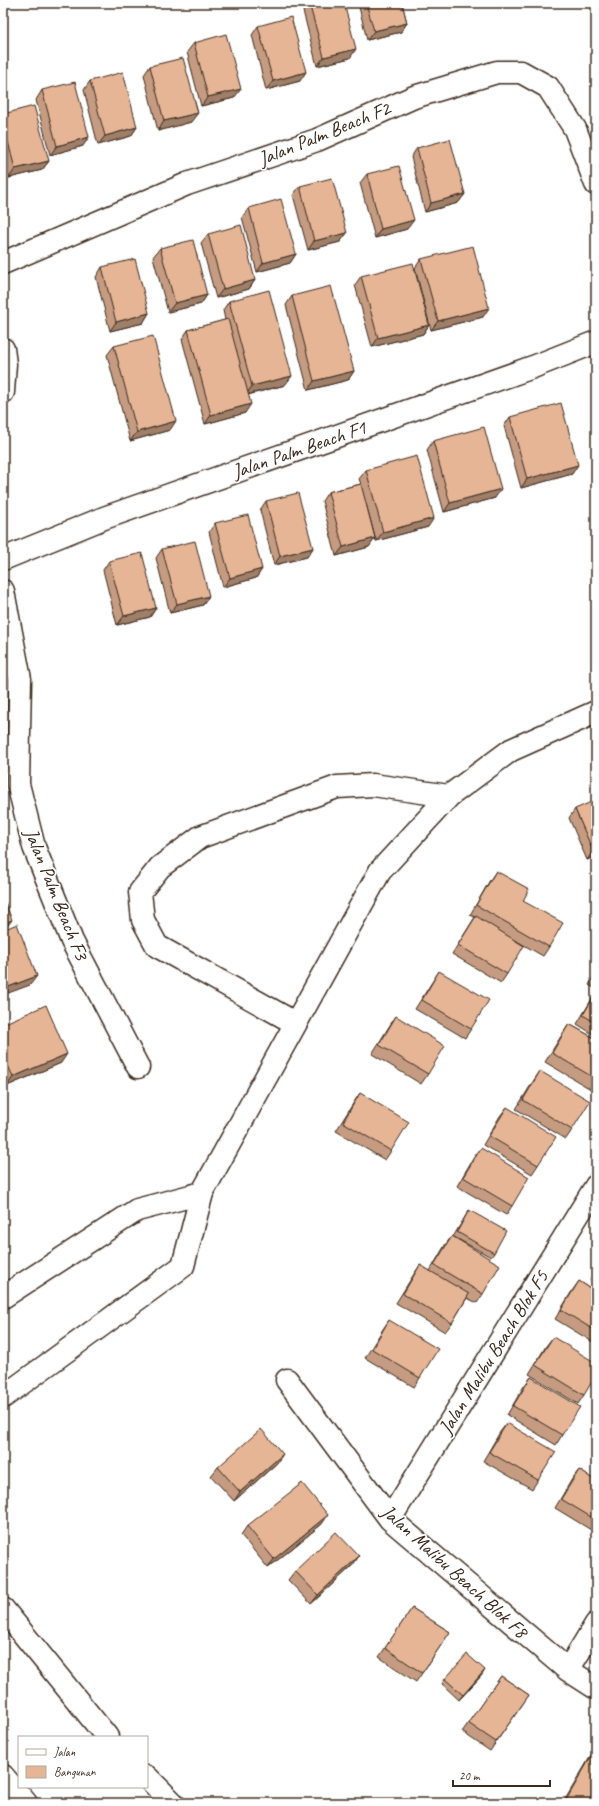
<svg xmlns="http://www.w3.org/2000/svg" width="599" height="1806" viewBox="0 0 599 1806" font-family="Caveat,sans-serif">
  <style>
    .lines { fill: none; stroke-linecap: round; stroke-linejoin: round }
    .minor-casing { stroke: #3b2a1e; stroke-width: 25 }
    .minor { stroke: #fff; stroke-width: 22 }
    .wall { fill: #c59c81; stroke: #3b2a1e }
    .shaded-wall { fill: #a07f69; stroke: #3b2a1e }
    .building { fill: #e5b596; stroke: #3b2a1e }
    .labels { text-anchor: middle; stroke-width: 3.5; stroke-linejoin: round; paint-order: stroke }
    .street-label { font-size: 20px; fill: #3b2a1e; stroke: #fff }
  </style>
  <rect width="100%" height="100%" fill="#fff"/>
  <filter id="ink" filterUnits="userSpaceOnUse"><feTurbulence type="fractalNoise" baseFrequency=".025" numOctaves="2"/><feDisplacementMap in="SourceGraphic" scale="8" xChannelSelector="R" yChannelSelector="G"/><feConvolveMatrix kernelMatrix="1 2 1 2 8 2 1 2 1" color-interpolation-filters="sRGB"/></filter>
  <g filter="url(#ink)">
    <g class="lines">
      <!-- minor casing -->
      <g class="minor-casing">
        <path id="minor" d="M3 263 187 184 317 140 414 97 497 72H521L548 87 575 129 596 184
          M3 349 5 364 3 392
          M3 559 104 518 533 367 596 342
          M3 591 20 679 18 784 34 847 72 941 138 1067
          M295 1023 157 946 143 920 140 892 160 867 200 837 337 787 373 785 449 796
          M202 1193 380 871 449 796 511 750 596 712
          M3 1297 137 1210 202 1193 183 1266 3 1397
          M287 1380 390 1519 568 1670 596 1688
          M390 1519 596 1186
          M3 1609 107 1737
          M568 1670 596 1624
          M3 1776 26 1803
          M147 1777 173 1803"/>
      </g>
      <!-- minor -->
      <use href="#minor" class="minor"/>
    </g>
    <!-- wall -->
    <path class="wall" d="M309 3H344L350 58 317 66 303 11Z
      M358 3H402L407 23 401 32 367 40Z
      M258 26 300 81 266 90 252 35Z
      M194 43 234 98 201 106 187 52Z
      M150 66 191 122 158 131 144 75Z
      M90 81 137 127 131 136 98 145 84 90Z
      M42 90 83 146 50 155 36 100Z
      M3 114 49 161 42 170 9 178 3 155Z
      M417 148 465 194 458 203 425 212 411 157Z
      M367 174 407 229 375 238 360 183Z
      M300 186 347 233 340 242 308 250 293 195Z
      M249 208 296 254 290 263 257 272 242 217Z
      M208 234 255 280 249 289 216 298 201 243Z
      M160 248 207 295 201 304 168 312 153 257Z
      M421 259 483 317 431 330 415 268Z
      M102 267 149 313 143 323 110 331 96 277Z
      M361 276 429 325 423 334 372 347 355 285Z
      M292 296 354 371 348 380 308 390 286 305Z
      M229 301 285 385 248 395 245 413 205 424 182 339 188 330 225 320 223 310Z
      M114 346 170 430 130 441 107 355Z
      M510 417 572 474 521 488 504 426Z
      M433 441 495 498 444 512 427 450Z
      M366 470 428 527 376 541 366 504 375 538 369 547 336 556 322 501 328 492 361 484 359 479Z
      M266 501 313 548 307 557 274 565 260 510Z
      M215 523 262 569 256 578 223 587 209 532Z
      M162 549 209 596 203 605 170 613 156 558Z
      M109 561 156 608 150 617 117 625 103 570Z
      M575 809 596 856 587 860 569 818Z
      M496 871 523 901 549 947 543 956 515 940 507 974 501 983 452 954 475 917 470 915 490 880Z
      M439 971 471 1029 465 1038 415 1009Z
      M596 973V989L589 985Z
      M596 992V1036L577 1024Z
      M396 1016 428 1074 421 1084 372 1054 390 1025Z
      M3 1024 61 1063 7 1086 3 1077Z
      M569 1024 596 1039V1088L594 1091 545 1062 563 1033Z
      M540 1071 572 1130 566 1139 516 1109 534 1080Z
      M360 1093 391 1151 385 1160 336 1131 354 1102Z
      M507 1107 538 1165 532 1174 483 1145 500 1116Z
      M481 1148 512 1206 506 1215 457 1186 474 1157Z
      M469 1210 494 1253 491 1257 454 1237 483 1294 477 1303 467 1298 452 1323 445 1332 396 1303 414 1274 420 1265 430 1271 445 1245 452 1236 453 1237Z
      M596 1269V1283L590 1280Z
      M579 1281 596 1292V1344L555 1319 572 1291Z
      M389 1320 420 1378 414 1387 365 1358 383 1329Z
      M553 1337 584 1395 578 1404 529 1374 546 1346Z
      M531 1377 562 1435 556 1445 507 1415 524 1386Z
      M507 1423 538 1480 532 1489 483 1461 500 1432Z
      M277 1463 234 1501 211 1476 218 1467Z
      M579 1470 596 1481V1533L555 1508 572 1479Z
      M322 1524 268 1568 241 1535 247 1526Z
      M353 1565 311 1604 288 1580 295 1571Z
      M412 1608 450 1632 416 1682 379 1657Z
      M482 1675 459 1700 442 1684 445 1679Z
      M501 1676 529 1695 490 1751 462 1732Z
      M596 1747V1803H563L593 1752Z"/>
    <!-- shaded-wall -->
    <path class="shaded-wall" d="M407 23 401 32 367 40 374 31Z
      M356 49 350 58 317 66 324 57Z
      M306 72 300 81 266 90 273 81Z
      M241 89 234 98 201 106 208 97Z
      M198 113 191 122 158 131 164 121Z
      M137 127 131 136 98 145 105 136Z
      M89 137 83 146 50 155 57 146Z
      M49 161 42 170 9 178 15 169Z
      M465 194 458 203 425 212 431 203Z
      M414 220 407 229 375 238 381 229Z
      M347 233 340 242 308 250 314 241Z
      M296 254 290 263 257 272 263 263Z
      M255 280 249 289 216 298 223 289Z
      M207 295 201 304 168 312 175 303Z
      M489 308 483 317 431 330 438 321Z
      M149 313 143 323 110 331 116 322Z
      M429 325 423 334 372 347 378 338Z
      M354 371 348 380 308 390 314 381Z
      M292 376 285 385 246 395 252 386Z
      M251 404 245 413 205 424 211 415Z
      M176 421 170 430 130 441 137 432Z
      M578 465 572 474 521 488 527 479Z
      M501 489 495 498 444 512 450 503Z
      M434 518 428 527 376 541 383 532Z
      M375 538 369 547 336 556 343 547Z
      M313 548 307 557 274 565 280 556Z
      M262 569 256 578 223 587 230 578Z
      M209 596 203 605 170 613 177 604Z
      M156 608 150 617 117 625 124 616Z
      M596 850V856L587 860 593 851Z
      M12 920 5 929 3 930V923Z
      M37 976 30 985 3 995V989Z
      M67 1054 61 1063 7 1086 13 1077Z
      M283 1454 277 1463 234 1501 240 1492Z
      M328 1515 322 1524 268 1568 274 1559Z
      M359 1556 353 1565 311 1604 318 1595Z
      M485 1670 482 1675 459 1700 463 1695Z"/>
    <!-- building -->
    <path class="building" d="M309 3H344L356 49 324 57Z
      M366 3H402L407 23 374 31Z
      M291 17 306 72 273 81 258 26Z
      M226 34 241 89 208 97 194 43Z
      M183 58 198 113 164 121 150 66Z
      M123 72 137 127 105 136 90 81Z
      M75 82 89 137 57 146 42 90Z
      M34 106 49 161 15 169 3 122V114Z
      M450 139 465 194 431 203 417 148Z
      M399 166 414 220 381 229 367 174Z
      M332 178 347 233 314 241 300 186Z
      M281 199 296 254 263 263 249 208Z
      M241 225 255 280 223 289 208 234Z
      M193 240 207 295 175 303 160 248Z
      M473 246 489 308 438 321 421 259Z
      M135 259 149 313 116 322 102 267Z
      M413 263 429 325 378 338 361 276Z
      M331 286 354 371 314 381 292 296Z
      M269 290 292 376 252 386 229 301Z
      M228 319 251 404 211 415 188 330Z
      M153 336 176 421 137 432 114 346Z
      M561 403 578 465 527 479 510 417Z
      M484 427 501 489 450 503 433 441Z
      M417 456 434 518 383 532 366 470Z
      M361 484 375 538 343 547 328 492Z
      M298 493 313 548 280 556 266 501Z
      M248 515 262 569 230 578 215 523Z
      M195 541 209 596 177 604 162 549Z
      M142 553 156 608 124 616 109 561Z
      M596 800V850L593 851 575 809Z
      M496 871 529 889 523 901 563 923 549 947 476 905Z
      M3 897 12 920 3 923Z
      M476 916 524 946 507 974 458 945Z
      M17 924 37 976 3 989V930Z
      M439 971 489 1000 471 1029 422 1000Z
      M596 993V1023L583 1015Z
      M46 1005 67 1054 13 1077 3 1053V1024Z
      M396 1016 445 1046 428 1074 379 1045Z
      M569 1024 596 1039V1079L552 1053Z
      M540 1071 590 1101 572 1130 523 1100Z
      M360 1093 409 1122 391 1151 343 1122Z
      M507 1107 556 1137 538 1165 489 1136Z
      M481 1148 529 1177 512 1206 463 1177Z
      M469 1210 506 1231 494 1253 457 1232Z
      M452 1236 500 1265 483 1294 434 1265Z
      M420 1265 469 1294 452 1323 403 1294Z
      M596 1271V1276L593 1275Z
      M579 1281 596 1292V1331L561 1310Z
      M389 1320 438 1349 420 1378 372 1349Z
      M553 1337 596 1363V1375L584 1395 535 1365Z
      M531 1377 580 1407 562 1435 513 1406Z
      M507 1423 556 1452 538 1480 489 1452Z
      M261 1429 283 1454 240 1492 218 1467Z
      M579 1470 596 1481V1520L561 1499Z
      M302 1483 328 1515 274 1559 247 1526Z
      M336 1532 359 1556 318 1595 295 1571Z
      M412 1608 450 1632 422 1673 385 1648Z
      M467 1654 485 1670 463 1695 445 1679Z
      M501 1676 529 1695 496 1742 468 1723Z
      M596 1748V1803H567L565 1802Z"/>
  </g>
  <g class="labels">
    <!-- street labels -->
    <g class="street-label">
      <text transform="translate(324 133) rotate(-22)" y="7">Jalan Palm Beach F2</text>
      <text transform="translate(299 449) rotate(-19)" y="7">Jalan Palm Beach F1</text>
      <text transform="translate(57 894) rotate(68)" y="7">Jalan Palm Beach F3</text>
      <text transform="translate(493 1352) rotate(-58)" y="7">Jalan Malibu Beach Blok F5</text>
      <text transform="translate(455 1571) rotate(42)" y="7">Jalan Malibu Beach Blok F8</text>
    </g>
  </g>
  <!-- margin -->
  <rect width="599" height="1806" fill="none" stroke="#fff" stroke-width="16"/>
  <rect x="8" y="8" width="583" height="1790" fill="none" stroke="#3b2a1e" stroke-width="1.5" filter="url(#ink)"/>
  <!-- legend -->
  <rect x="18" y="1736" width="130" height="52" fill="#ffffff" stroke="#b1aaa5"/>
  <rect x="26" y="1749" width="20" height="6" fill="#ffffff" stroke="#b1aaa5"/>
  <text x="54" y="1756" font-size="12" fill="#3b2a1e">Jalan</text>
  <rect x="26" y="1766" width="20" height="12" fill="#e5b596" stroke="#b1aaa5"/>
  <text x="54" y="1776" font-size="12" fill="#3b2a1e">Bangunan</text>
  <!-- scale -->
  <path d="M453 1780v6h97v-6" fill="none" stroke="#3b2a1e" stroke-width="2"/>
  <text x="459" y="1780" font-size="12" fill="#3b2a1e" stroke="#ffffff" stroke-width="3" paint-order="stroke">20 m</text>
</svg>
